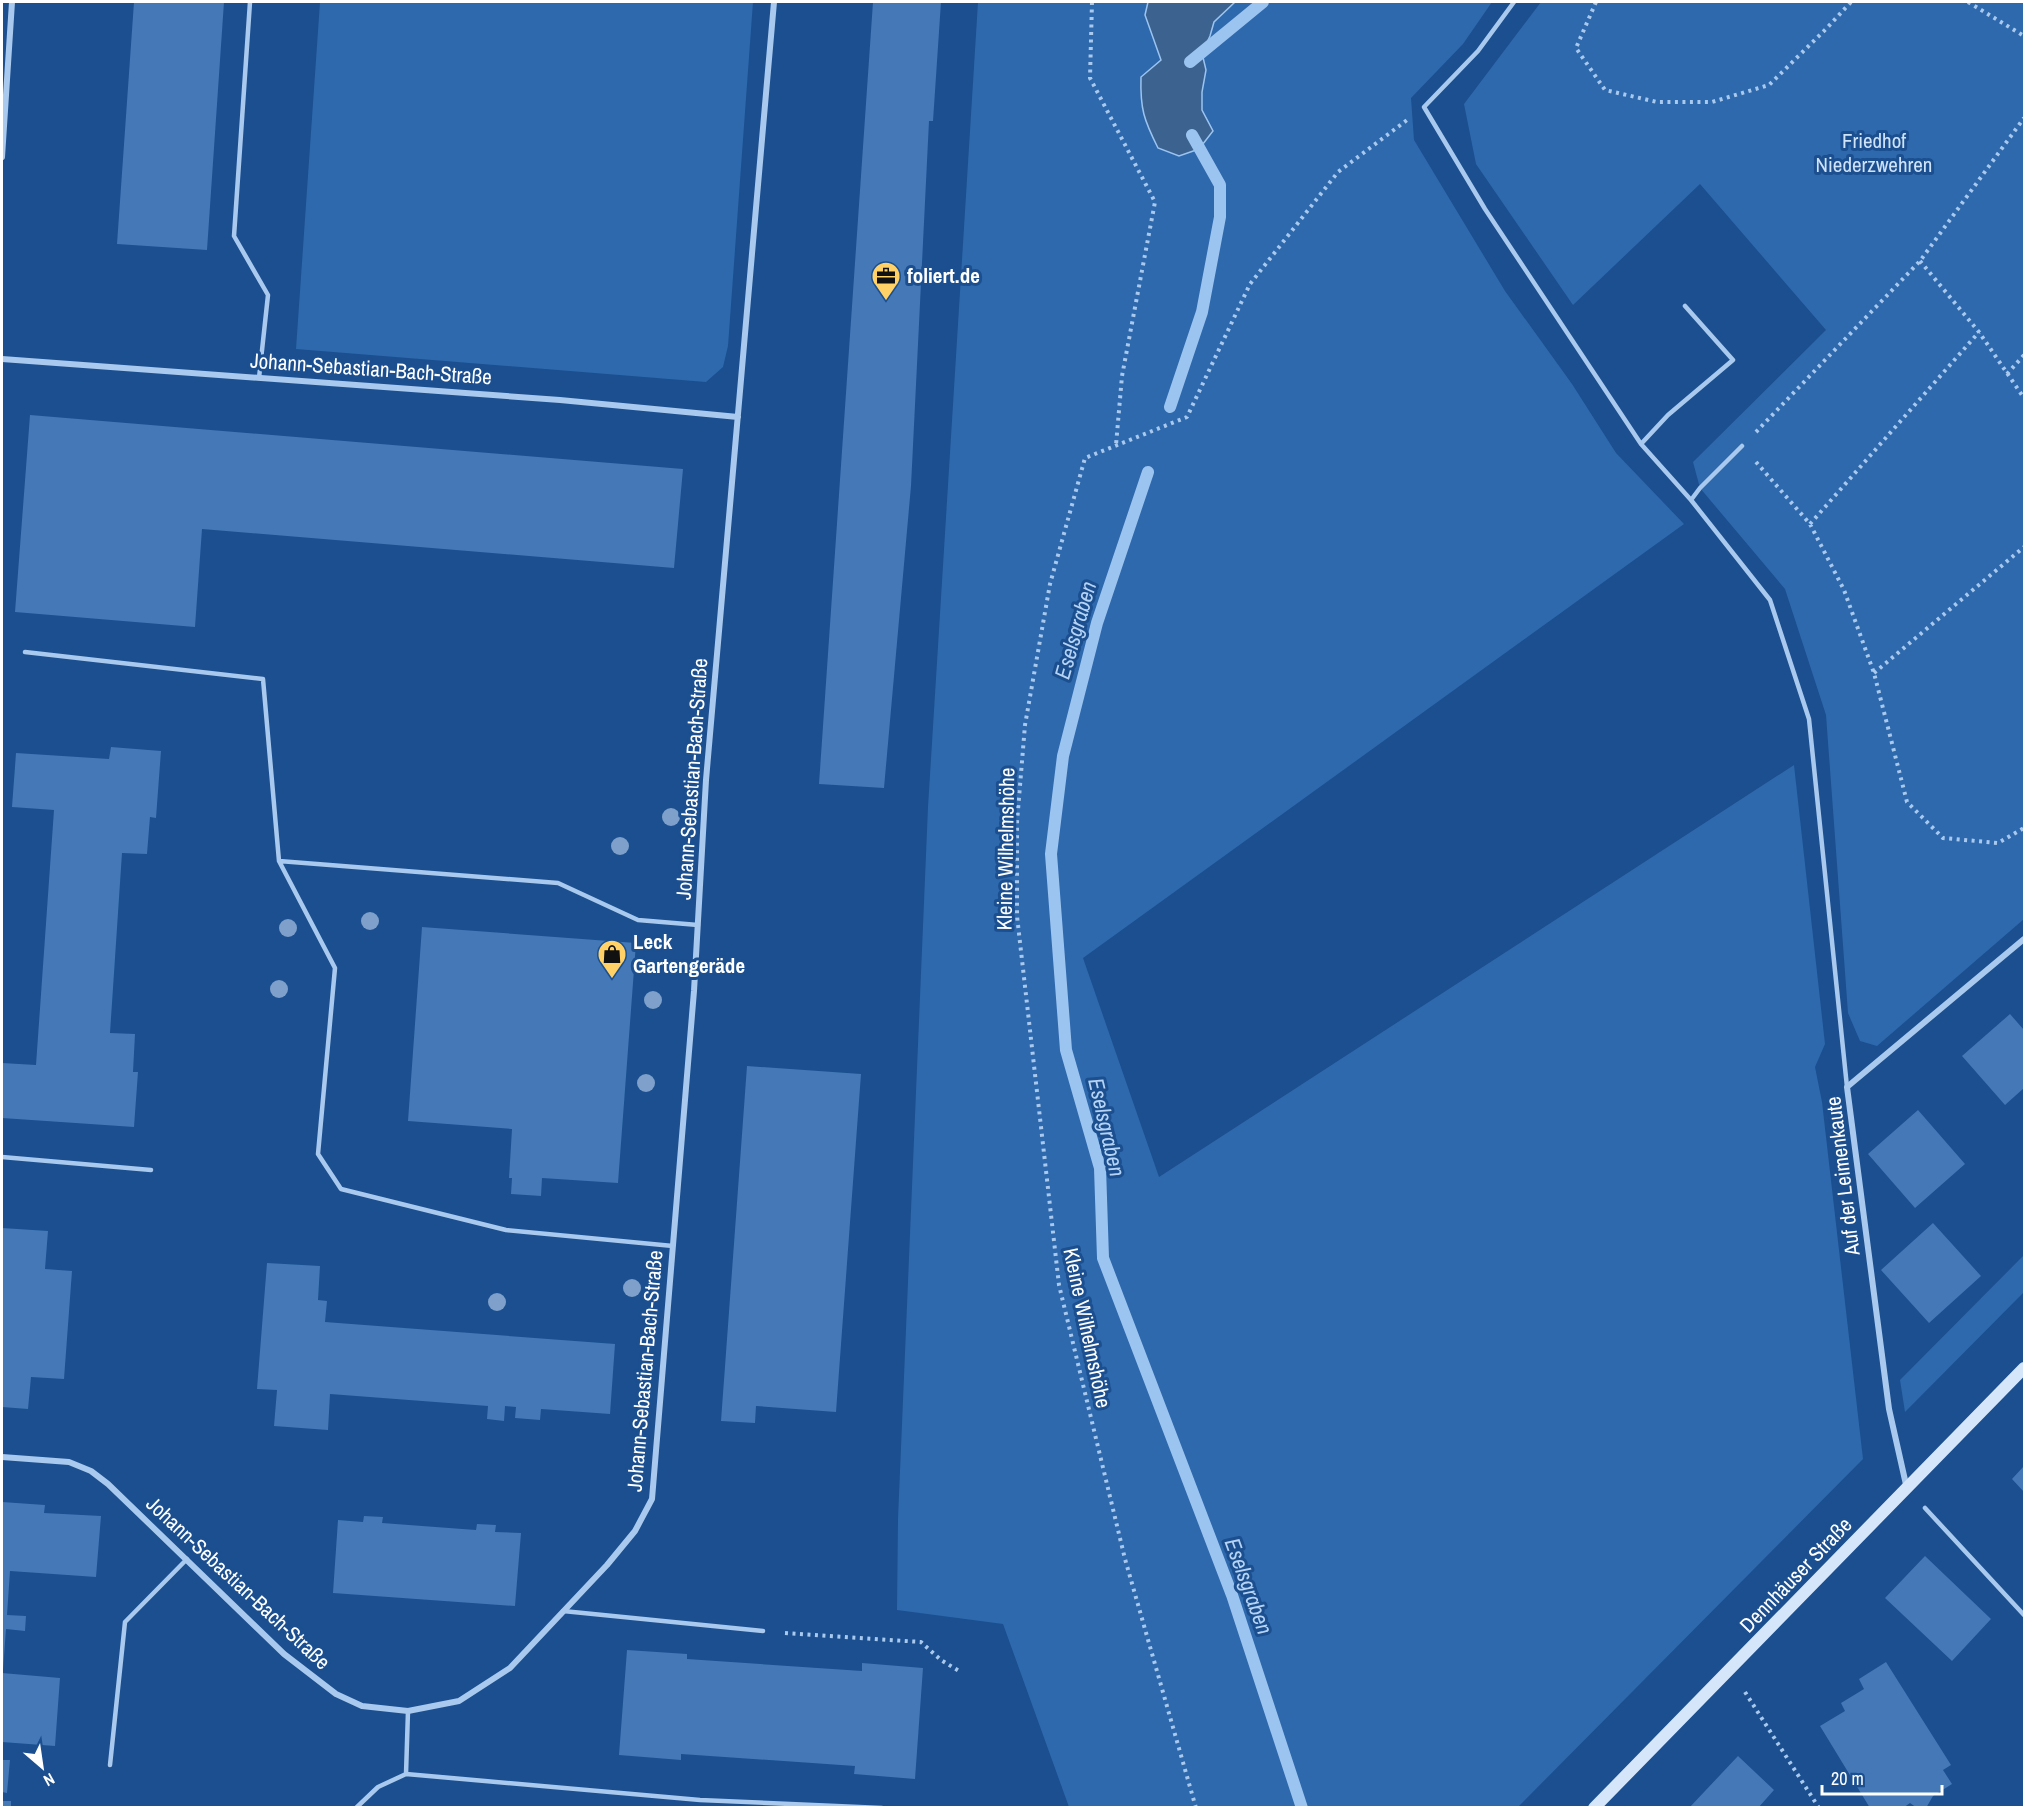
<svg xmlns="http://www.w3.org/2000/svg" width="2026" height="1809" viewBox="0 0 2026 1809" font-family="'Archivo Narrow',sans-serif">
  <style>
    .green { fill: #2e69ad }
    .water { fill: #3c6290; stroke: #9cc4f0; stroke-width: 1.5 }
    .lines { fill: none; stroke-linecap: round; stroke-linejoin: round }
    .stream { stroke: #9cc4f0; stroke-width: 12 }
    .building { fill: #4478b7 }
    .path { stroke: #a9c9ee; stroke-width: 4; stroke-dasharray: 3 4.5; stroke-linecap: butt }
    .lane { stroke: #a9c9ee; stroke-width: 4.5 }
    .street { stroke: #a9c9ee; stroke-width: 6 }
    .secondary { stroke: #d6e6fa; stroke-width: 12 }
    .tree { fill: #7ea0ca }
    .labels { text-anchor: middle; stroke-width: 6; stroke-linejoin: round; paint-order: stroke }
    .park-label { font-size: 21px; fill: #cfe3fa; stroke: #1b4f8f }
    .poi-label { font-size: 21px; font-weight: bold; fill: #fff; stroke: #1b4f8f; text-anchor: start }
    .street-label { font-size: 21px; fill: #fff; stroke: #1b4f8f }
    .water-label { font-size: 22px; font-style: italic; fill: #b5d3f5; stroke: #1b4f8f }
  </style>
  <rect width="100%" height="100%" fill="#1b4f8f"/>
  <!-- green -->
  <path class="green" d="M320 2H753L728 346 723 367 706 382 296 349Z
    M978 2H1492L1463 44 1411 98 1414 140 1505 291 1572 384 1616 453 1684 524 1083 958 1159 1177 1794 765 1825 1044 1815 1067 1822 1102 1863 1459 1518 1807H1069L1003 1624 897 1610 898 1519 928 807Z
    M1541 2H2024V919L1877 1046 1860 1041 1848 1013 1826 715 1785 589 1700 488 1693 462 1826 330 1700 184 1573 305 1476 164 1464 104Z
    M2024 1255V1292L1905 1412 1900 1380Z"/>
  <!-- water -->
  <path class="water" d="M1148 2H1235L1214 22 1210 36 1202 53 1206 70 1202 92V110L1213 131 1199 149 1179 156 1158 148C1144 120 1140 109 1141 77L1161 60 1145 15Z"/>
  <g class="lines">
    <!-- stream -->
    <path class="stream" d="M1190 62 1263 2
      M1170 407 1202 312 1220 217V185L1192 135
      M1148 472 1097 623 1063 756 1051 854 1066 1050 1100 1168 1103 1258 1232 1595 1302 1808"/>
  </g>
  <!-- building -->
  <path class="building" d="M134 2H224L207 250 117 244Z
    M873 2H941L933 121H929L911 486 884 788 819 784Z
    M30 415 683 469 674 568 202 529 195 627 15 612Z
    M111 747 161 751 156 818 150 817 147 854 122 853 110 1033 135 1034 133 1072H138L134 1127 2 1118V1063L36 1065 54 810 12 807 16 753 109 759Z
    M422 927 636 943 618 1183 542 1178 541 1196 511 1194 512 1178H509L512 1129 408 1121Z
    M2010 1014 2024 1030V1088L2005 1105 1962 1056Z
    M747 1066 861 1074 836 1412 756 1406 755 1423 721 1421Z
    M1918 1110 1965 1164 1915 1208 1868 1154Z
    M1933 1223 1981 1276 1929 1323 1881 1270Z
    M2 1228 48 1231 45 1269 72 1271 64 1379 31 1377 28 1409 2 1407Z
    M267 1263 320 1266 318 1300 327 1301 325 1322 615 1344 610 1414 541 1409 540 1420 515 1418 516 1407 505 1406 504 1421 487 1419 488 1406 330 1394 328 1430 274 1426 277 1390 257 1389Z
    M2024 1466V1492L2012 1479Z
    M2 1502 45 1505 44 1513 101 1516 96 1577 10 1571 7 1615 26 1616 25 1631 6 1629 3 1670H2Z
    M364 1516 383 1517 382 1523 476 1530 477 1524 496 1525 495 1532 521 1533 515 1606 333 1593 338 1520 363 1522Z
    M1925 1556 1991 1619 1952 1661 1885 1598Z
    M627 1650 687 1654V1659L862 1671V1663L923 1668 915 1779 854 1774 855 1766 681 1754V1760L619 1755Z
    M1886 1662 1951 1765 1943 1770 1952 1784 1933 1796 1926 1808H1917L1910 1803 1903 1808H1870L1820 1726 1845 1711 1841 1703 1864 1689 1859 1679Z
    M2 1673 60 1678 55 1746 2 1742Z
    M1738 1756 1774 1790 1758 1808H1689Z
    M2 1760H10L7 1793 2 1792Z
    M2 1801H11V1808H2Z"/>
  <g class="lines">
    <!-- path -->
    <path class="path" d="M1092 2 1090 78 1155 202 1122 376 1116 445
      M1596 2 1576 48 1605 90 1657 102H1712L1769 85 1827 28 1851 2
      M1968 2 2024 36
      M1920 261 1979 332 2024 398
      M2007 374 2024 355
      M1756 432 1920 261 2024 118
      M1756 462 1810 524 1844 590 1874 673 1907 802 1943 838 1998 843 2024 828
      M1810 524 1979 332
      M1874 673 2024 547
      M785 1633 921 1642 941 1660 959 1671
      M1745 1692 1819 1808
      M1196 1808 1125 1559 1059 1285 1017 916V822L1025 725 1050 584 1085 458 1187 417 1250 284 1338 172 1407 120"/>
    <!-- lane -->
    <path class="lane" d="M250 2 234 236 268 295 259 378
      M1514 2 1478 51 1424 107 1485 209 1641 444 1691 500 1770 600 1809 719 1847 1087
      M1641 444 1668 415 1733 360 1685 306
      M1691 500 1700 488 1742 446
      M25 652 263 679 279 861 335 968 318 1154 341 1189 506 1230 673 1246
      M279 861 558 883 638 920 698 925
      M2 1157 151 1170
      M1925 1508 2024 1615
      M563 1611 763 1631
      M408 1711 406 1774 700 1800 882 1808
      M110 1765 125 1622 187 1559
      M356 1808 378 1787 406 1774"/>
    <!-- street -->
    <path class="street" d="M2 157 12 2
      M2 359 560 400 738 417
      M2 1457 69 1462 91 1471 108 1484 284 1654 336 1694 362 1706 408 1711 459 1701 510 1668 607 1565 635 1531 652 1499 694 991 706 780 774 2
      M1907 1489 1889 1409 1847 1087 2024 939"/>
    <!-- secondary -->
    <path class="secondary" d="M1594 1808 2024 1368"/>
  </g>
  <!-- trees -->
  <g class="tree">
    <circle cx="671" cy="817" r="9"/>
    <circle cx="620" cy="846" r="9"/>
    <circle cx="370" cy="921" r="9"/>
    <circle cx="288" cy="928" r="9"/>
    <circle cx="279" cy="989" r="9"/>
    <circle cx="653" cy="1000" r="9"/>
    <circle cx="646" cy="1083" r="9"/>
    <circle cx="632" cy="1288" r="9"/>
    <circle cx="497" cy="1302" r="9"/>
  </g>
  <!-- icons -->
  <defs>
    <g id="office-pin" transform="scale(1.5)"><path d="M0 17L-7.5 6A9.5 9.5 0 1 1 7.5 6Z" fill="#ffd166" stroke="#1b4f8f"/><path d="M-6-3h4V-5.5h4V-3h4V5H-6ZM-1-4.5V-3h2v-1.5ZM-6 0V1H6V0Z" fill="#111"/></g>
    <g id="shop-pin" transform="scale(1.5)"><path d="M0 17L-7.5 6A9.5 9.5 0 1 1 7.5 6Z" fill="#ffd166" stroke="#1b4f8f"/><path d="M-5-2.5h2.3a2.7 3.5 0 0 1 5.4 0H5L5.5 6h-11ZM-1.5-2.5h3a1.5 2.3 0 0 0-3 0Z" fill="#111"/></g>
  </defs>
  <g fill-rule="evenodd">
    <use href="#office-pin" x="886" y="276"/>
    <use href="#shop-pin" x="612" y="954"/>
  </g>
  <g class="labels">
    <!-- park labels -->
    <g class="park-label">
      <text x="1874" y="148">Friedhof<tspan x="1874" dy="24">Niederzwehren</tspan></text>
    </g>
    <!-- poi labels -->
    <g class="poi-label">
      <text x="907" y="283">foliert.de</text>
      <text x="633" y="949">Leck<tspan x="633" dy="24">Gartengeräde</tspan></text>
    </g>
    <!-- street labels -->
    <g class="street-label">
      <text transform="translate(371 369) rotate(4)" y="7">Johann-Sebastian-Bach-Straße</text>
      <text transform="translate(692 779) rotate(-86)" y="7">Johann-Sebastian-Bach-Straße</text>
      <text transform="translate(1006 849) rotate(-89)" y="7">Kleine Wilhelmshöhe</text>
      <text transform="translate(1843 1176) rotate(-97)" y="7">Auf der Leimenkaute</text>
      <text transform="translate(1087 1328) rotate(78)" y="7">Kleine Wilhelmshöhe</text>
      <text transform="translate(645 1371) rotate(-85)" y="7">Johann-Sebastian-Bach-Straße</text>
      <text transform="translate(1796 1575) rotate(-46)" y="7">Dennhäuser Straße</text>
      <text transform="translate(238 1583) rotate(43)" y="7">Johann-Sebastian-Bach-Straße</text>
    </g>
    <!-- water labels -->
    <g class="water-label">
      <text transform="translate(1075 630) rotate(-74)" y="8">Eselsgraben</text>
      <text transform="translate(1107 1127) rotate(77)" y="8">Eselsgraben</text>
      <text transform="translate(1249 1586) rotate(70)" y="8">Eselsgraben</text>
    </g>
  </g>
  <!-- border -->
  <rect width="2026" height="1809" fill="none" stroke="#ffffff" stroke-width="6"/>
  <!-- north arrow -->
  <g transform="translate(42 1767) rotate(151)" stroke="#1b4f8f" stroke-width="4.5" paint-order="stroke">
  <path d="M0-4.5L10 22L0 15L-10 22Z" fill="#ffffff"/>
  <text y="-9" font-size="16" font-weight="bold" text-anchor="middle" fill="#ffffff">N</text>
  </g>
  <!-- scale -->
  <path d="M1822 1785v9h120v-9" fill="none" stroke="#ffffff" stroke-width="3"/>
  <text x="1831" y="1785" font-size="18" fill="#ffffff" stroke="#1b4f8f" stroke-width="4.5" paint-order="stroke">20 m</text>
</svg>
